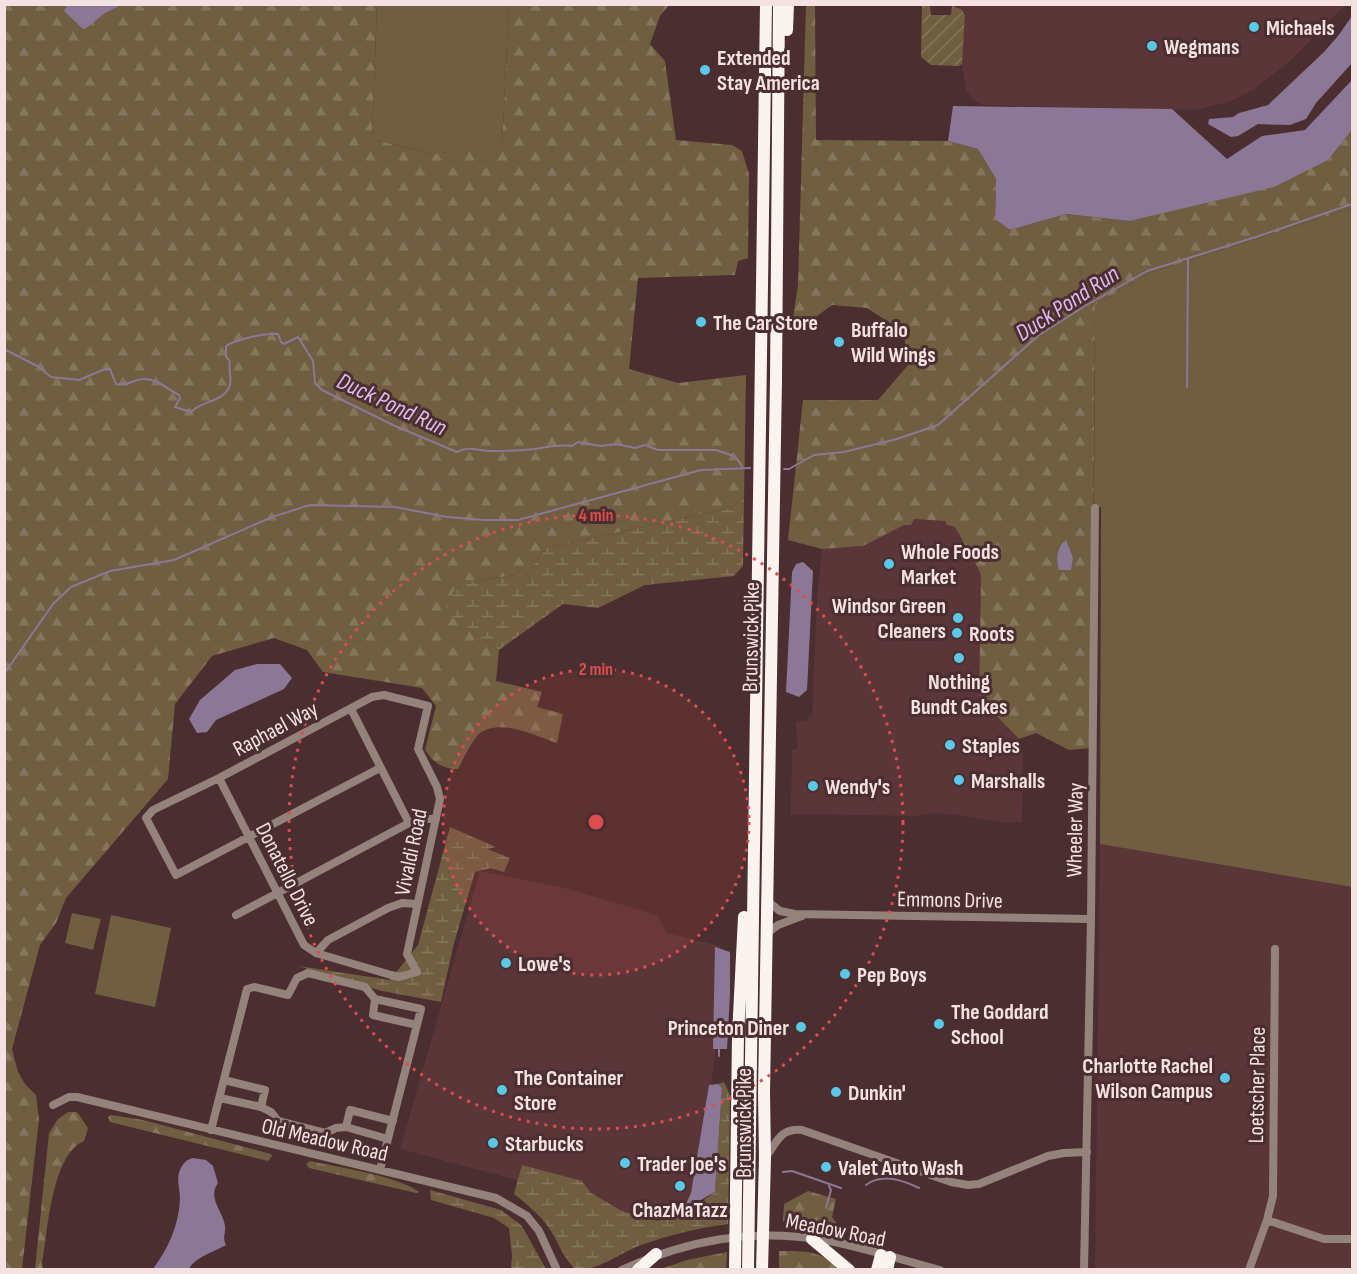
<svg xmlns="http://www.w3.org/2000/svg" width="1357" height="1274" viewBox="0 0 1357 1274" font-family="'Sofia Sans Condensed',sans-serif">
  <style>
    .built { fill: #5b3638 }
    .green { fill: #705e41 }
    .forest { fill: url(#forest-firs) }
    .wetland { fill: url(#wetland-marsh) }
    .garden { fill: url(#garden-furrows) }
    .water { fill: #8b7796 }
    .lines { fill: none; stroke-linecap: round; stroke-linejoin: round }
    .stream { stroke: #8b7796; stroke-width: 2 }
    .minor { stroke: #93837b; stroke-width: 8 }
    .highway { stroke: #fbf3ef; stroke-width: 12 }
    .ring { fill: none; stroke: #dc4d4d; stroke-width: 3; stroke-dasharray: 3 6 }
    .poi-dot { fill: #5ac8e6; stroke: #4b2e2f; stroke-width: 2 }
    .labels { text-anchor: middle; stroke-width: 6; stroke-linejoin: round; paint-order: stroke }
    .poi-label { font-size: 22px; font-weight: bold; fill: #f4e1e1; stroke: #4b2e2f; text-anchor: start }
    .street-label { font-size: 22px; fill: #f4e1e1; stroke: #4b2e2f }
    .water-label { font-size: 24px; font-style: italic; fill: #debbf0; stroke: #4b2e2f }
    .centre { fill: #dc4d4d; stroke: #4b2e2f; stroke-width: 3 }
    .ring-label { font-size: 18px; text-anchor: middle; font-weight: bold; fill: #dc4d4d; stroke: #4b2e2f; stroke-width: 6; stroke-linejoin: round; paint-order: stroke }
  </style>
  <defs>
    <pattern id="forest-firs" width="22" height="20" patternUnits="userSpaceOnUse" patternTransform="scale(1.5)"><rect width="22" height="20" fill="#705e41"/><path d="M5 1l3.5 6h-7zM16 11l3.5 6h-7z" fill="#85755c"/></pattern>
    <pattern id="wetland-marsh" width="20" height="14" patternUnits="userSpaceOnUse" patternTransform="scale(1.5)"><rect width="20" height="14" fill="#705e41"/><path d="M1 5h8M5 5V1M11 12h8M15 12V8" fill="none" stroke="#85755c"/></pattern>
    <pattern id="garden-furrows" width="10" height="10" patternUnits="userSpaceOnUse" patternTransform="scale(1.5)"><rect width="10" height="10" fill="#705e41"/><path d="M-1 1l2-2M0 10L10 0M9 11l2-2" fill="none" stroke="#85755c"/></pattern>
  </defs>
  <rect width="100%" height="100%" fill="#4b2e2f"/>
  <!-- built -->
  <path class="built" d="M961 4 1345 5 1290 61 1252 91 1229 102 1195 110 983 105 974 100 967 92 962 64 965 15 961 9Z
    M914 519 946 521 947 525 955 527 978 568 981 577 979 703 987 706 1019 739 1023 752 1022 822 1007 823 959 815 934 813 916 816 791 814 792 750 797 748 796 721H805L812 715 817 597 822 549 863 546Z
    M1100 844 1352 887V1269L1095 1270Z
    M480 871 565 888 647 912 658 916 667 933 720 946 715 1056 712 1077 708 1160 702 1201 658 1221 509 1178 400 1149Z"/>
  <!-- green -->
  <path class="green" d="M377 5H509L502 147 431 154 372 139Z
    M1352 208V887L1100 844 1101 507H1095L1094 501 1095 305 1150 273Z
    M72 913 101 919 93 950 65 943Z
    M111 915 171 928 155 1007 95 994Z"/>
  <!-- forest -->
  <path class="forest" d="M5 5H377L372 139 431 154 502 146 509 5H669L660 16 650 44 665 61 676 140 732 145 742 151 749 174 748 258 738 261 735 275 638 278 629 369 678 383 746 375 744 499 730 508 546 548 527 574 470 581 445 612 499 650 496 681 542 692 537 707 563 714 557 743C535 736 502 718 480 733 473 738 463 760 458 769 442 769 434 763 425 750L436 706 422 688 323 672 307 650 274 638 212 656 175 704 168 779 66 898 56 923 40 945 12 1049 18 1072 25 1084 36 1095 39 1119 22 1269 5 1270Z
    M806 5H815L816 140 948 141 978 149 996 179 995 219 1010 230 1066 214 1129 221 1328 160 1352 130V208L1150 273 1095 305 1092 748 1069 750 1036 733 1019 739 987 706 979 703 981 576 978 568 955 527 947 525 945 521 914 519 911 525H904L863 546 822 549 788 540 803 400H878L909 364 903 331 867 308 832 305 813 319 792 325 798 285Z
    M68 1112H77L88 1128 84 1141C51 1155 48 1232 42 1264L43 1269H35L49 1133 58 1119Z
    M111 1115 143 1120 271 1154 272 1156 268 1161 110 1122 108 1117Z
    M310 1161C338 1167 398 1176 419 1192L416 1193 309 1168 306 1164Z
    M808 1191 836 1199 832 1217 845 1235 783 1221 784 1204Z
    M779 1251C806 1251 820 1250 841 1270H779Z
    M727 1252 726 1269H661L687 1260Z"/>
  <!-- wetland -->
  <path class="wetland" d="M744 499 743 566 734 576 645 585 598 608 563 604 499 650 444 612 459 578 470 581 527 574 546 548 730 508Z
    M450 827 496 847 487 849 510 858 504 872 491 868 475 872 454 943 441 1002 382 991 298 966 390 980 418 945Z
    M724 1082 730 1095 728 1224C698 1228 670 1235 641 1245 619 1253 598 1272 575 1269 560 1253 560 1244 549 1228 539 1214 528 1205 514 1194L522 1165 582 1181 591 1193 622 1211 658 1221 702 1201 715 1192 722 1088 718 1084Z
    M430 1190 501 1210 522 1226 546 1269H511L512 1256 509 1228 494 1218 431 1200Z"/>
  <!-- garden -->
  <path class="garden" d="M922 6H930L931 15H951L952 6 961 9 965 15 962 64 959 66 931 65 921 57Z"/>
  <!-- water -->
  <path class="water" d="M67 5V4L121 5 105 13 85 29 82 28 64 11Z
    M1352 16V63L1316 103 1306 119 1290 125 1258 124 1238 136 1231 137 1208 124 1209 119 1233 117 1239 113 1268 105 1324 52 1338 36Z
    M1352 80V130L1328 160 1274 187 1129 221 1066 214 1010 230 995 219 996 179 978 149 948 141 953 106 1172 109 1227 159 1262 136 1305 130Z
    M1066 540 1073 558 1071 570H1059C1056 558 1056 549 1066 540Z
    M803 562 813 571 807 690 799 697 786 692 792 572 796 564Z
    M257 664H280L292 678 284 689 216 720 207 732 197 733 189 719 200 700 235 670Z
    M715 947 730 952V994L727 1049H713Z
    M718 1084 722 1088 715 1192 690 1206 686 1204 691 1193 709 1085Z
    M193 1158 206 1160 213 1166 218 1183C207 1198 223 1211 225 1226 226 1233 222 1237 226 1245 214 1252 195 1257 189 1269H153C168 1249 179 1225 180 1199 180 1189 176 1179 180 1170 183 1163 186 1160 193 1158Z"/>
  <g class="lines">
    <!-- stream -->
    <path class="stream" d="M4 349 39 367 51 377 79 380 105 369H110L116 384C132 386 133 379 144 379 158 379 167 389 179 395L180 398 175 407 191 412C200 401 225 402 230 385 232 378 228 369 230 361L226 357V346C235 340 267 332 278 334L281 342 284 344 298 337 313 361 315 383 322 390 395 426 457 452C468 446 475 450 488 451 504 451 519 451 535 449 548 447 559 444 572 446L578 442 601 446 616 444 635 448 645 445 658 450H716L731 455 738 460 743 468
      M1187 387 1188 260
      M784 469H789L814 455 844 452 897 439 938 425 1039 335 1085 306 1147 271 1259 236 1352 204
      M4 674 53 604 71 587 110 571 174 560 272 517 310 505 395 507 447 517 484 520H518L701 470 750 468
      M719 1048V1056
      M783 1172 792 1171 841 1188
      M866 1185C881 1173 903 1180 919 1188
      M826 1208 831 1190 829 1186"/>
    <!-- minor -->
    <path class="minor" d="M351 709 409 823
      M219 778 304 945 316 953 391 975 399 977 417 972 407 954 440 799 437 787 418 749 428 706 384 695 372 697 219 778 153 810 146 818 176 875 380 768
      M767 901 780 911 795 914 1091 919
      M236 915 409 823 424 819H436
      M766 934 778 925 802 916
      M316 953 328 940 388 908 402 903 417 904
      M375 999 421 1009 380 1170
      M224 1080 265 1090 261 1107
      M220 1098 261 1107 271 1112 278 1121 325 1133 336 1128 346 1127 388 1139
      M53 1105 69 1097H77L496 1198 527 1216 539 1231 557 1270
      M346 1127 350 1110 393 1121
      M211 1130 247 989 254 987 288 995 297 978 308 973 365 987 375 999 373 1015 417 1025
      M766 1157C777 1142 780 1128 802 1130L951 1182 968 1185 979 1184 1048 1156 1064 1153 1087 1152
      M1267 1220 1324 1239H1352
      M622 1270C687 1240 752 1228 824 1240 863 1247 902 1260 940 1270
      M1084 1270 1091 919 1095 508
      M1249 1270 1267 1220 1273 1196 1275 949"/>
    <!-- highway -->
    <path class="highway" d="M787 30 788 4
      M812 1239 849 1270
      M638 1270 656 1254
      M735 1270 738 1035 744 917
      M748 1270 766 4
      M762 1270 765 1158 764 1092 776 379 779 4
      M877 1270 881 1255
      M887 1270 890 1257"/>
  </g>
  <!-- distance rings -->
  <circle cx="596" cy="822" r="153" fill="#dc4d4d" fill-opacity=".12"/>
  <g class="ring">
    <circle cx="596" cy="822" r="153"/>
    <circle cx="596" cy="822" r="307"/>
  </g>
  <!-- markers -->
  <g class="poi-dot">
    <circle cx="1254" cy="27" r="6"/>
    <circle cx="1152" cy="46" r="6"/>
    <circle cx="705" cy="70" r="6"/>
    <circle cx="701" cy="322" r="6"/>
    <circle cx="839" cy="342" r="6"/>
    <circle cx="889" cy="564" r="6"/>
    <circle cx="958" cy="618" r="6"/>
    <circle cx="957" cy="633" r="6"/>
    <circle cx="959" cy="658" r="6"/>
    <circle cx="950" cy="745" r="6"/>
    <circle cx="959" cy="780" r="6"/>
    <circle cx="813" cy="786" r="6"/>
    <circle cx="506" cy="963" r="6"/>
    <circle cx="845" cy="974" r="6"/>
    <circle cx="939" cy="1024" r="6"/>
    <circle cx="801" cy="1027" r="6"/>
    <circle cx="1225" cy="1078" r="6"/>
    <circle cx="502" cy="1090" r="6"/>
    <circle cx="836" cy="1092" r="6"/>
    <circle cx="493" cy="1143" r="6"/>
    <circle cx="625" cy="1163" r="6"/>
    <circle cx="826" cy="1167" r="6"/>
    <circle cx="680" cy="1186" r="6"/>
  </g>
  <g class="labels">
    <!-- poi labels -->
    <g class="poi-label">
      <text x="1266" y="35">Michaels</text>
      <text x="1164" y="54">Wegmans</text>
      <text x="717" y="65">Extended<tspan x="717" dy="25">Stay America</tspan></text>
      <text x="713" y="330">The Car Store</text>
      <text x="851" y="337">Buffalo<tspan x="851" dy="25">Wild Wings</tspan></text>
      <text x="901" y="559">Whole Foods<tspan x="901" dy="25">Market</tspan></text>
      <text x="946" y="613" text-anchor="end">Windsor Green<tspan x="946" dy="25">Cleaners</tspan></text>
      <text x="969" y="641">Roots</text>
      <text x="959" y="689" text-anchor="middle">Nothing<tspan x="959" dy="25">Bundt Cakes</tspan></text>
      <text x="962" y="753">Staples</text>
      <text x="971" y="788">Marshalls</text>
      <text x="825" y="794">Wendy's</text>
      <text x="518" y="971">Lowe's</text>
      <text x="857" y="982">Pep Boys</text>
      <text x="951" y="1019">The Goddard<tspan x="951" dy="25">School</tspan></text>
      <text x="789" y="1035" text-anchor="end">Princeton Diner</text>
      <text x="1213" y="1073" text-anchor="end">Charlotte Rachel<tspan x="1213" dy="25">Wilson Campus</tspan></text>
      <text x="514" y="1085">The Container<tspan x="514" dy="25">Store</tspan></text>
      <text x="848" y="1100">Dunkin'</text>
      <text x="505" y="1151">Starbucks</text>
      <text x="637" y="1171">Trader Joe's</text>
      <text x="838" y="1175">Valet Auto Wash</text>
      <text x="680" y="1217" text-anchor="middle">ChazMaTazz</text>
    </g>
    <!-- street labels -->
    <g class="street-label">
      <text transform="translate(750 637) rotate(-89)" y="8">Brunswick Pike</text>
      <text transform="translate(275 728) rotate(-28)" y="8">Raphael Way</text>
      <text transform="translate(1074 830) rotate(-89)" y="8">Wheeler Way</text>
      <text transform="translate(410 852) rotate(-78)" y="8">Vivaldi Road</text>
      <text transform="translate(288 874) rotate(63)" y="8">Donatello Drive</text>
      <text transform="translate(950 899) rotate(1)" y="8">Emmons Drive</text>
      <text transform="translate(1256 1085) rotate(-89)" y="8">Loetscher Place</text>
      <text transform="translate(743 1123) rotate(-90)" y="8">Brunswick Pike</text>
      <text transform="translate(325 1139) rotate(13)" y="8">Old Meadow Road</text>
      <text transform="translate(836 1229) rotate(11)" y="8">Meadow Road</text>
    </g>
    <!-- water labels -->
    <g class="water-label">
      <text transform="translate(1067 303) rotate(-33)" y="8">Duck Pond Run</text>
      <text transform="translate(392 404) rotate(25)" y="8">Duck Pond Run</text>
    </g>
  </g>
  <circle cx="596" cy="822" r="9" class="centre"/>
  <g class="ring-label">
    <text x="596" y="521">4 min</text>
    <text x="596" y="675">2 min</text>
  </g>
  <!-- border -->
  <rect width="1357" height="1274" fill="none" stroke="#f4e1e1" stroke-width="12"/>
</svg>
